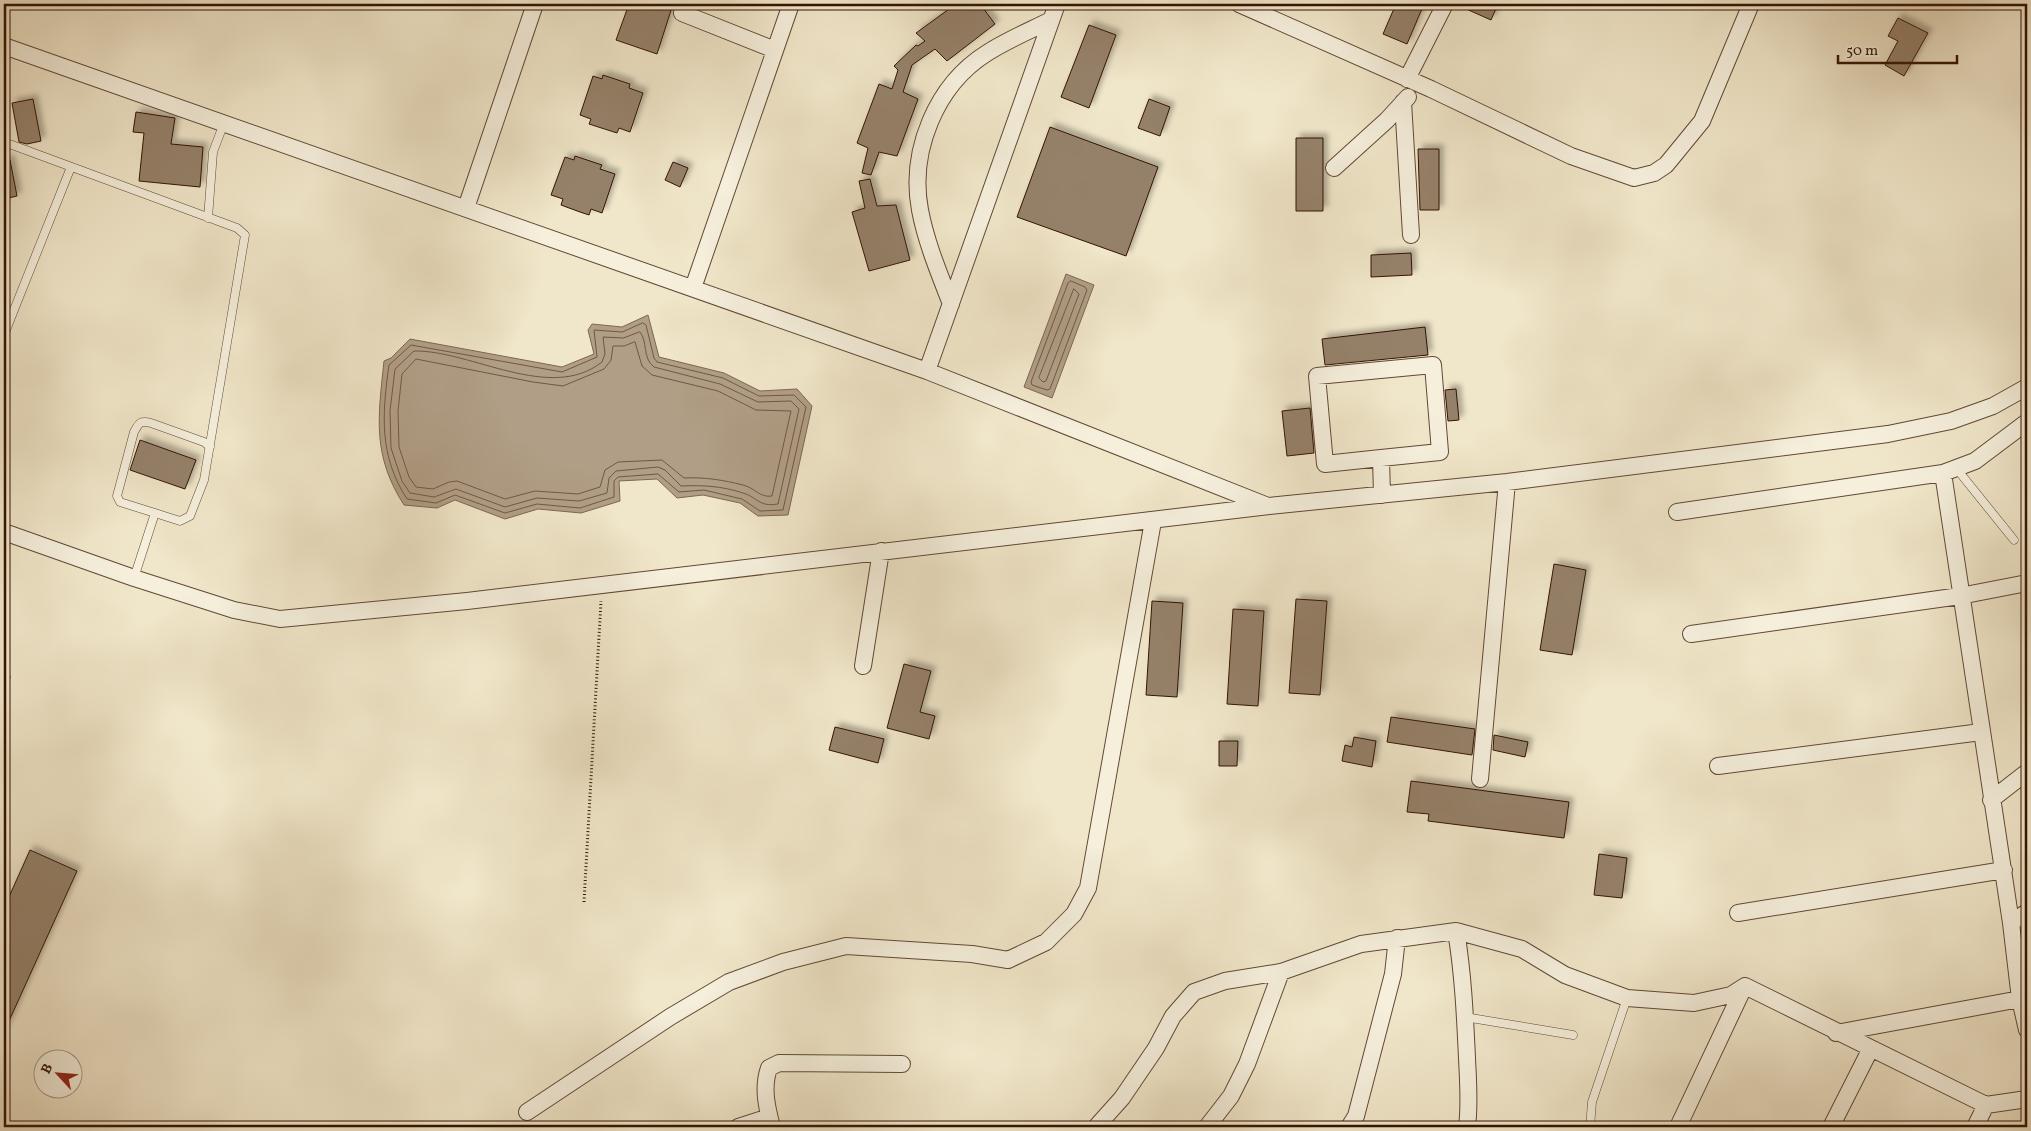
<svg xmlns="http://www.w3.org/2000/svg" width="2031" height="1131" viewBox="0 0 2031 1131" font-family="Vollkorn,serif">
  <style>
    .water { fill: #b09e86; stroke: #7e6652 }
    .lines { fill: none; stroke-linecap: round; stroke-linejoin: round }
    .shore { stroke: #725844; stroke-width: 1 }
    .building { fill: #95816a; stroke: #331303; filter: url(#shadow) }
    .service-casing { stroke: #624834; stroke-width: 9 }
    .minor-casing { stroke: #624834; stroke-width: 18 }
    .path { stroke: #331303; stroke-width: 3; stroke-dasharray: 1 2.5; stroke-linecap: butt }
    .service { stroke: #f5efdc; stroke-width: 8 }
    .minor { stroke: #f5efdc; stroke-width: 16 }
  </style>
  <defs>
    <filter id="shadow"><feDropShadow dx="4.5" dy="-4.5" stdDeviation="2.5" flood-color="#0004"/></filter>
  </defs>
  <rect width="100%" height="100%" fill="#f0e6c9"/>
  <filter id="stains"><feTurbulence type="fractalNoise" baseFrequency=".004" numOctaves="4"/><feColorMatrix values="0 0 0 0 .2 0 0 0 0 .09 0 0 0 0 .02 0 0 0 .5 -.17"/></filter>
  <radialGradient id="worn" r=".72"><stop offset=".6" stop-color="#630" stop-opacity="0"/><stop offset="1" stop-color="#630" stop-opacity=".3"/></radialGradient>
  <!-- water -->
  <path class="water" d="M1066 274 1094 285 1052 398 1024 387Z
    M648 315 659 357 724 373 760 391 797 389 812 406 788 515 758 516 740 503 703 495 677 498 657 479 619 481 620 501 581 513 538 509 505 519 455 500 437 508 404 505C372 455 378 418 384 361L391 358 410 339 562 367 594 354 588 330 592 324 622 327Z"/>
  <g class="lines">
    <!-- shore -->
    <path class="shore" d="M1071 281 1085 287 1087 290 1050 389 1047 390 1032 385 1031 382 1068 283Z
      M1074 289 1079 294 1046 381 1043 382 1039 378Z
      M643 323 646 325 654 358 657 362 723 378 759 396 794 395 806 407 783 510 760 511 742 499 704 490 679 492 658 474 618 477 614 481V497L580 508 537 504 505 513 455 495 436 503 407 499C379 456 382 414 389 365L411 345 562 372 597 357 594 330 622 332Z
      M640 332C648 341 642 358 654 367L720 384 758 402 791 401 799 409 778 504C758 507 759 498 743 493 722 486 702 485 681 486L665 470 658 467 616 471 609 478 607 493 579 501 537 498 505 507 456 489 434 497 410 493 402 481 391 448 390 411 395 369 414 351C471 350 550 403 602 362L605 354 603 337 623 338Z
      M635 342 642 366 652 375 718 391 756 410 791 411 772 496C760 498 755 488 743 485 723 480 705 477 684 478L662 460 618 462 605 470 600 487 578 494 535 491 505 499 457 481 449 482 433 489 416 487 409 477 399 447 398 411 402 374 416 359 533 382 563 386 604 369 611 360 613 346H624Z"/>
  </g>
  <!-- building -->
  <path class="building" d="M629 4H673L657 54 616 40Z
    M956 4H980L995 24 947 61 935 49 912 65 903 92 918 99 897 156 879 152 871 175 862 173 868 148 857 143 879 84 892 89 898 70 894 66 916 45 918 46 925 41 916 33Z
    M1396 4H1424L1407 44 1383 34Z
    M1455 4H1498L1491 20Z
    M1898 18 1928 33 1904 76 1885 65 1898 41 1888 36Z
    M1089 25 1116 35 1089 108 1061 97Z
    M603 75 630 84 629 88 643 93 630 132 619 128 617 133 589 124 591 119 580 115 593 76 602 79Z
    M33 99 41 141 27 144 19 142 12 103Z
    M1149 99 1170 107 1160 136 1138 128Z
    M136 112 175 118 171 144 203 147 200 187 139 181 144 133 133 132Z
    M1050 127 1158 167 1126 256 1017 217Z
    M1296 138H1323V211H1296Z
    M1418 149H1439V210H1420Z
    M575 156 602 165 600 169 615 174 602 213 591 209 589 215 580 212 561 205 563 199 551 195 565 157 574 160Z
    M4 160H10L17 196 4 199Z
    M673 162 688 168 680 187 665 180Z
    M870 179 877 206 896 205 910 260 869 271 852 212 865 208 859 181Z
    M1411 253 1412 275 1371 277V255Z
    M1425 327 1428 355 1325 365 1322 339Z
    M1456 389 1459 420 1448 421 1445 390Z
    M1310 408 1314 453 1287 456 1282 411Z
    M140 440 196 460 185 489 130 470Z
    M1554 564 1586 570 1572 655 1540 650Z
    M1296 599 1327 601 1320 695 1289 693Z
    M1152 601 1183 603 1177 697 1146 695Z
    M1233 609 1264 611 1258 706 1227 704Z
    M904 664 931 671 920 712 935 716 929 739 887 728Z
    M1391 717 1475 729 1472 755 1387 742Z
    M835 727 884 739 878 763 829 750Z
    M1494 735 1528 742 1525 757 1493 750Z
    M1354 737 1376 741 1372 767 1342 761 1345 745 1352 747Z
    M1219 741H1238L1237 766H1219Z
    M1411 781 1569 802 1564 838 1428 821 1429 814 1407 812Z
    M30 850 77 871 4 1032V908Z
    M1599 854 1627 858 1622 898 1594 895Z"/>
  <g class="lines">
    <!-- service casing -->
    <g class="service-casing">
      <path id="service" d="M4 142 237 228 245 235 204 480 190 516 180 521 155 513 134 578
        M208 218 213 152 224 123
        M4 335 71 167
        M1956 468 2014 540
        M155 513 120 502 117 496 134 432C139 423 140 420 151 423L204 442 210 447
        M4 676 6 677
        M1465 1017 1573 1035
        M1590 1127 1592 1102 1627 998"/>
    </g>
    <!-- minor casing -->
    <g class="minor-casing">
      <path id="minor" d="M1239 4 1431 89 1571 156 1634 178 1654 173 1666 165 1702 121 1751 4
        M682 13 775 50
        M4 46 927 371 1268 506
        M1407 79 1445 4
        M1403 102 1411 235
        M1334 168 1387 120 1408 97
        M466 208 535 4
        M693 288 791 4
        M951 304C939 273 926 242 920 210 909 151 936 85 987 53 1007 40 1029 31 1051 20
        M927 371 1057 4
        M1381 458 1325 464 1317 376 1433 365 1440 452 1381 458 1382 495
        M1943 473 2011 923 2020 999 2027 1030
        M1677 512 1943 473 1975 461 2027 422
        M4 532 134 578 234 610 280 619 467 601 1269 506 1507 482 1888 434 1951 421 1993 406 2027 387
        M1691 634 1960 596 2027 583
        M863 666 881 551
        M1718 766 1981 732
        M1480 779 1507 482
        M1991 800 2027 772
        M1738 913 2004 870
        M2011 923 2027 912
        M1456 931C1463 973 1465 1015 1467 1058 1468 1081 1470 1104 1467 1127
        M1745 986 1986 1105 2027 1099
        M1836 1033 2020 999
        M527 1112 670 1017 729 982 783 962 846 946 972 954 1008 960 1046 942 1074 914 1088 888 1153 521
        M738 1127 769 1117
        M772 1127C767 1108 762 1088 769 1068L779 1063 902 1064
        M1096 1127 1122 1098 1156 1048 1173 1016 1194 992 1225 981 1281 972 1361 944 1456 931 1522 949 1565 975 1627 998 1694 1003 1731 995 1745 986
        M1207 1127 1231 1096 1247 1064 1281 972
        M1349 1127 1356 1116 1393 974 1397 938
        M1678 1127 1744 987
        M1831 1127 1870 1050
        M1975 1127 1986 1105"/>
    </g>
    <!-- path -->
    <path class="path" d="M584 902 601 601"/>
    <!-- service -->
    <use href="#service" class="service"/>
    <!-- minor -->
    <use href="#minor" class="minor"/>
  </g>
  <!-- margin -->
  <rect width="2031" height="1131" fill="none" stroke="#f0e6c9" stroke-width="20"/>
  <rect x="5" y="5" width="2021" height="1121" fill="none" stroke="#331303" stroke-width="2.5"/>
  <rect x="10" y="10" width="2011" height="1111" fill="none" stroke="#331303"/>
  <!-- north arrow -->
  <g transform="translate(58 1074) rotate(296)"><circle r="24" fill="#f5efdc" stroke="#a79785"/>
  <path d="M0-4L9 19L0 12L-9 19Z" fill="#8f2418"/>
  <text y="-8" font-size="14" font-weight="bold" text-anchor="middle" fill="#331303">B</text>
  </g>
  <!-- scale -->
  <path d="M1838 55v8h119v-8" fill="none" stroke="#331303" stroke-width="2.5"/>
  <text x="1846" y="55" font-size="15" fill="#331303" stroke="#f5efdc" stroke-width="4" paint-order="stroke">50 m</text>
  <rect width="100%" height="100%" filter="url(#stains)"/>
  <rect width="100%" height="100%" fill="url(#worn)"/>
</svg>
